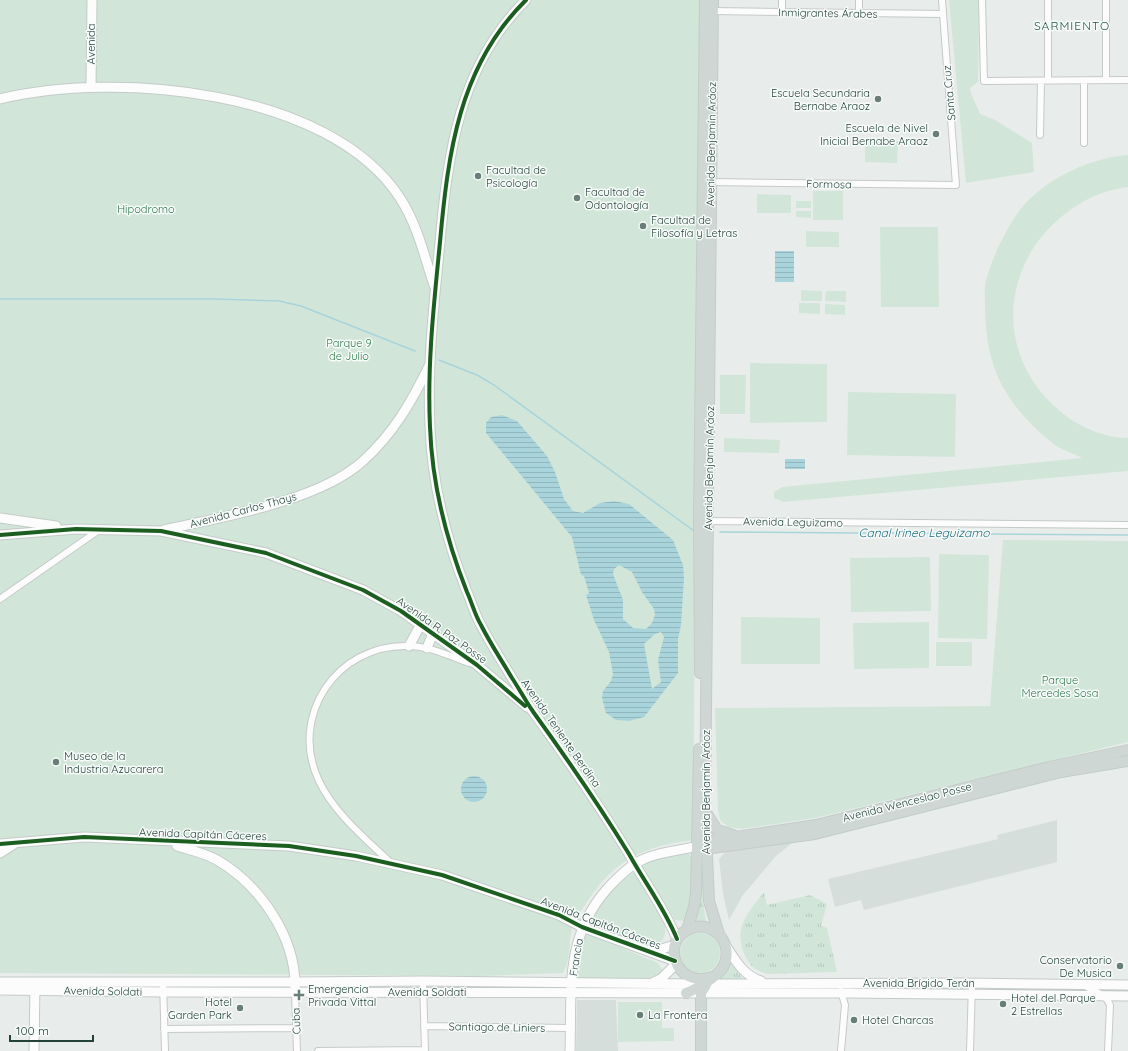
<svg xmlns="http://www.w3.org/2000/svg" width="1128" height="1051" viewBox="0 0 1128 1051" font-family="Quicksand,sans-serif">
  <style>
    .built { fill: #d6dedb }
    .grass { fill: url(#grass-tufts) }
    .green { fill: #d1e6d8 }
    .water { fill: url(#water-rules); fill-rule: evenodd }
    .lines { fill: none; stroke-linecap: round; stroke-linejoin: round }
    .stream { stroke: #a9d4db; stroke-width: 1.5 }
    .street-casing { stroke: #c5cac8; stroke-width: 8 }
    .secondary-casing { stroke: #c3cbc8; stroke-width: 11 }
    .primary-casing { stroke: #c3ccc9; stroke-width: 12 }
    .street { stroke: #fcfcfc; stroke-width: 6 }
    .secondary { stroke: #fcfcfc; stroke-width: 9 }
    .primary { stroke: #cfd7d5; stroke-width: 10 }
    .cycleway-casing { stroke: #f7fbf9; stroke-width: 6 }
    .cycleway { stroke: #1b5e20; stroke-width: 4 }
    .poi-dot { fill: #697e78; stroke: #f7fbf9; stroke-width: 1.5 }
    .labels { text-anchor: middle; stroke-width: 3; stroke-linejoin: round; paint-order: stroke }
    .street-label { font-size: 11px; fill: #24423a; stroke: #f7fbf9 }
    .poi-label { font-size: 11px; fill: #24423a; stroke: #f7fbf9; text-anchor: start }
    .park-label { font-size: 11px; fill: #2d7a4b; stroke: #f7fbf9 }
    .neighbourhood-label { font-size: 12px; letter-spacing: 1px; fill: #1f5548; stroke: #f7fbf9 }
    .water-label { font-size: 12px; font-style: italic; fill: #1c6f80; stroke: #f7fbf9 }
  </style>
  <defs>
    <pattern id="grass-tufts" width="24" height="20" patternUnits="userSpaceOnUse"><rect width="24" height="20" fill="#d1e6d8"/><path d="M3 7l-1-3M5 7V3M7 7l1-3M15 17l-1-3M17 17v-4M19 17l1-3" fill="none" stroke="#b3c6ba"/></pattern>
    <pattern id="water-rules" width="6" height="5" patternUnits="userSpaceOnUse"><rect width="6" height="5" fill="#a9d4db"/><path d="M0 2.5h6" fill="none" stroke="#91b7bd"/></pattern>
  </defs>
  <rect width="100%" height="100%" fill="#e8edeb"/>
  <!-- built -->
  <path class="built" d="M1057 820V862L864 910 861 900 835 907 828 879 998 839 997 835Z
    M793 842 776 856 743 895 729 920 723 894 719 859 725 852Z
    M577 1000H616L618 1051H576Z"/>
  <!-- grass -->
  <path class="grass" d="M701 857 703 903 706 922V923L694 924Z
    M764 892 767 905 810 895 827 904 821 926 827 928 837 972 770 974C759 972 751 968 746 958 732 929 747 914 764 892Z
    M731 962 743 979H720Z"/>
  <!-- green -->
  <path class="green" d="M0 0H700L693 840C644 846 614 860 587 902 583 909 577 916 574 923 567 939 573 954 563 973L479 976 0 973Z
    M949 0H979L978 82 970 88C971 97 977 105 980 114L995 120 1032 143 1034 172 966 183Z
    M865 141H898L897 163 865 162Z
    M1128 155V187C1100 191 1082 200 1060 218 998 271 997 360 1061 412 1079 427 1105 438 1128 438V471L783 502 774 498V492L782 487 1082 458C1075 454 1065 451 1058 447 1040 435 1016 410 1006 392 989 365 985 333 985 302 985 295 984 287 986 281 991 259 1009 222 1024 205 1049 177 1091 158 1128 155Z
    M813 191H843V220H813Z
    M757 194 791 195V213H757Z
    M796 201H811V208H796Z
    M796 211H811V218L796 217Z
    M880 227H938L939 307H881Z
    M806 231 839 232V247H806Z
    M801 290 822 291V301H801Z
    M826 291H846V302L825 301Z
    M799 303H820V314L799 313Z
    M825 304 845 305V315L825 314Z
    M750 363 827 364V422L750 423Z
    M720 375H746L745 414H720Z
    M848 392 956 394 955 457 847 455Z
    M724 438 780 440 779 453 724 452Z
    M1003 540 1128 541V742L815 818 742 829 728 827 720 820 718 810 715 708 990 706Z
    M939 554 989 555 987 639 938 638Z
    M930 557 931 611 851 612 850 558Z
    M741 617 820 618V664H741Z
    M929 622V668L854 669 853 623Z
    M936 642H972V666H936Z
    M684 853H688L692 858V895L684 921 675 920 642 867 643 864 656 858Z
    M634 872 665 923C666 932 665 943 654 946 643 949 599 929 586 925 599 904 613 884 634 872Z
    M680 953a20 20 0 1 1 40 0a20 20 0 1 1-40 0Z
    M589 934 658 963 662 970 660 974 651 979 576 978 581 937Z
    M618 1002H662V1028H674V1041L618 1042Z"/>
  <!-- water -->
  <path class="water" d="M775 251H794V282H775Z
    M502 415 517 421 547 456 555 472 564 499 573 511 583 513 600 503 614 501 629 504 673 540 683 565 684 578 681 625 678 639V673L644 717 629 721 616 720 606 713 602 698 603 691 611 681 613 674 609 652 594 620 586 595 589 593 584 576 581 575 572 537 486 433V423L491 417ZM619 565 632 572 642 592 654 609 655 615 652 623 646 629 633 628 623 619V600L613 574 614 569ZM661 632 664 637 658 660 661 682 652 689 644 644 655 634Z
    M785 459H805V469H785Z
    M461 789a13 13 0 1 1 26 0a13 13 0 1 1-26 0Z"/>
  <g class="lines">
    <!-- stream -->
    <path class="stream" d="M0 299H214L279 301 301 306 415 351
      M439 360 477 375 494 385 694 531
      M720 532 1128 535"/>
    <!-- street casing -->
    <g class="street-casing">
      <path id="street" d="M859 0V13
        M982 0 984 81 1128 80
        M712 11 943 14
        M782 12V0
        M1106 80V0
        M1048 81V0
        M1084 81V143
        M1040 135 1041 81
        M708 182 956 185 942 0
        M706 521 1128 525
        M0 599 99 530
        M391 863C366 839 334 813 319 781 288 716 337 644 408 646 429 646 450 656 469 663
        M423 981 425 1051
        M163 982 165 1051
        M1085 986C1094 991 1106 994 1110 1005L1108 1051
        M295 992 297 1051
        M424 1026 571 1028
        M164 1029 296 1028
        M318 1051 425 1050
        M841 1051 845 1005 841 991
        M970 1051 972 983"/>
    </g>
    <!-- secondary casing -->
    <g class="secondary-casing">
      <path id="secondary" d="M526 0C459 66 448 153 440 242 434 303 427 365 430 427 432 483 446 539 467 592 472 603 475 615 481 625 490 643 502 661 512 678 520 690 526 702 534 713 568 760 599 805 629 854 645 883 665 909 677 939
        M91 87 92 0
        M0 99C115 71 329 89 400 198 417 224 424 255 434 285
        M0 518 56 526
        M164 530C222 517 319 501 363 461 394 433 412 401 430 364
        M0 535 76 529 161 531 266 553 363 590 401 611 477 665 527 707
        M409 646 421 624
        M427 648 433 633
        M0 844 84 837 289 846 356 856 442 875 559 915 582 927 675 961
        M177 846C190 850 205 853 217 860 260 885 296 937 295 988
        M0 853 14 844
        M726 946C735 960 744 976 761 981
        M650 950 661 949 675 945
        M0 982H295L423 981 702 984 965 983 1128 985
        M654 982 661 979 676 964
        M0 990 164 992 846 993 1128 996
        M34 1051 35 984
        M570 1051C572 991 564 938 607 889 617 878 630 865 644 859 661 851 680 851 697 846"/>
    </g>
    <!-- primary casing -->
    <g class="primary-casing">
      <path id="primary" d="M713 0 705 810 709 901 719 934
        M700 673 699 520 705 0
        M707 814 717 830 733 835
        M701 845 716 840 816 825 1049 767 1128 750
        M712 848 815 834 1061 772 1128 761
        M687 930 694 907 696 893 699 749
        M686 993C697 989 716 978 723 967 735 946 715 920 692 928 658 939 676 990 712 977
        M701 1051V993L706 985"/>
    </g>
    <!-- street -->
    <use href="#street" class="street"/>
    <!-- secondary -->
    <use href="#secondary" class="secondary"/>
    <!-- primary -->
    <use href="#primary" class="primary"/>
    <!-- cycleway casing -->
    <g class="cycleway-casing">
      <path id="cycleway" d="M526 0C459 66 448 153 440 242 434 303 427 365 430 427 432 483 446 539 467 592 472 603 475 615 481 625 490 643 502 661 512 678 520 690 526 702 534 713 568 760 599 805 629 854 645 883 665 909 677 939
        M0 535 76 529 161 531 266 553 363 590 401 611 477 665 525 706
        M0 844 84 837 289 846 356 856 442 875 559 915 582 927 675 961"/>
    </g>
    <!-- cycleway -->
    <use href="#cycleway" class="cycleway"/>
  </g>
  <!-- markers -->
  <g class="poi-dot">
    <circle cx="878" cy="99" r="4"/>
    <circle cx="936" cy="134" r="4"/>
    <circle cx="478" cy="176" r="4"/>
    <circle cx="577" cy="198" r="4"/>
    <circle cx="643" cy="226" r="4"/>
    <circle cx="56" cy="762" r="4"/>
    <circle cx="1120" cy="966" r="4"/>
    <path d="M297 989h4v4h4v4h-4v4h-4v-4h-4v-4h4z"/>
    <circle cx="1003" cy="1004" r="4"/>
    <circle cx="240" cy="1008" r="4"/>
    <circle cx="640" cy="1015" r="4"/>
    <circle cx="854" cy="1020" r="4"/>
  </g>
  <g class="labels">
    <!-- street labels -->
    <g class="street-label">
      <text transform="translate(828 13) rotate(1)" y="4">Inmigrantes Árabes</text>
      <text transform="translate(91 44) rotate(-90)" y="4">Avenida</text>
      <text transform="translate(949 93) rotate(-95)" y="4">Santa Cruz</text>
      <text transform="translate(711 144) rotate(-89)" y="4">Avenida Benjamín Aráoz</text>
      <text transform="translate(829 184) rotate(1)" y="4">Formosa</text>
      <text transform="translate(709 468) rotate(-89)" y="4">Avenida Benjamín Aráoz</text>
      <text transform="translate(243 510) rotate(-15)" y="4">Avenida Carlos Thays</text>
      <text transform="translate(793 522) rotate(1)" y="4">Avenida Leguizamo</text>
      <text transform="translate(442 630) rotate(35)" y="4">Avenida R. Paz Posse</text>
      <text transform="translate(561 733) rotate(55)" y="4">Avenida Teniente Berdina</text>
      <text transform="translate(706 792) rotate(-90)" y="4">Avenida Benjamín Aráoz</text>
      <text transform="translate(907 802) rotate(-14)" y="4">Avenida Wenceslao Posse</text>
      <text transform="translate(203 834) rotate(2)" y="4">Avenida Capitán Cáceres</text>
      <text transform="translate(601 923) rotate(21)" y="4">Avenida Capitán Cáceres</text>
      <text transform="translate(576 957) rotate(-81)" y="4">Francia</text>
      <text x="919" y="987">Avenida Brígido Terán</text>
      <text transform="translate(103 991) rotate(1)" y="4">Avenida Soldati</text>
      <text x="427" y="996">Avenida Soldati</text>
      <text transform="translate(296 1021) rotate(-92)" y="4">Cuba</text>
      <text transform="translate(497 1027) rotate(1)" y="4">Santiago de Liniers</text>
    </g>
    <!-- poi labels -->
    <g class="poi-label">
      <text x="870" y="97" text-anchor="end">Escuela Secundaria<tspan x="870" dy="13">Bernabe Araoz</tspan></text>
      <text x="928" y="132" text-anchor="end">Escuela de Nivel<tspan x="928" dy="13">Inicial Bernabe Araoz</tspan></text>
      <text x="486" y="174">Facultad de<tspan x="486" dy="13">Psicología</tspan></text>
      <text x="585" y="196">Facultad de<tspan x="585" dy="13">Odontología</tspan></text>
      <text x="651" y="224">Facultad de<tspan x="651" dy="13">Filosofía y Letras</tspan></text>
      <text x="64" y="760">Museo de la<tspan x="64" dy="13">Industria Azucarera</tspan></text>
      <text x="1112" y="964" text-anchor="end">Conservatorio<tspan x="1112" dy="13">De Musica</tspan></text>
      <text x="308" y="993">Emergencia<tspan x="308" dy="13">Privada Vittal</tspan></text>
      <text x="1011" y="1002">Hotel del Parque<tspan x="1011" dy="13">2 Estrellas</tspan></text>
      <text x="232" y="1006" text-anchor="end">Hotel<tspan x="232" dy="13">Garden Park</tspan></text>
      <text x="648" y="1019">La Frontera</text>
      <text x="862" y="1024">Hotel Charcas</text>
    </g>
    <!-- park labels -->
    <g class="park-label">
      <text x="146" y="213">Hipodromo</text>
      <text x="349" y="347">Parque 9<tspan x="349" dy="13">de Julio</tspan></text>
      <text x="1060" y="684">Parque<tspan x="1060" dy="13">Mercedes Sosa</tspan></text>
    </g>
    <!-- neighbourhood labels -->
    <g class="neighbourhood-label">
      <text x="1072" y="30">SARMIENTO</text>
    </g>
    <!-- water labels -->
    <g class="water-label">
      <text x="924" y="537">Canal Irineo Leguizamo</text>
    </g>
  </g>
  <!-- scale -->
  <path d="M10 1035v6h83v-6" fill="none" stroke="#24423a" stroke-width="2"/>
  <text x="16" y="1035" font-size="12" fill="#24423a" stroke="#f7fbf9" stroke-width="3" paint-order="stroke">100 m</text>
</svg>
